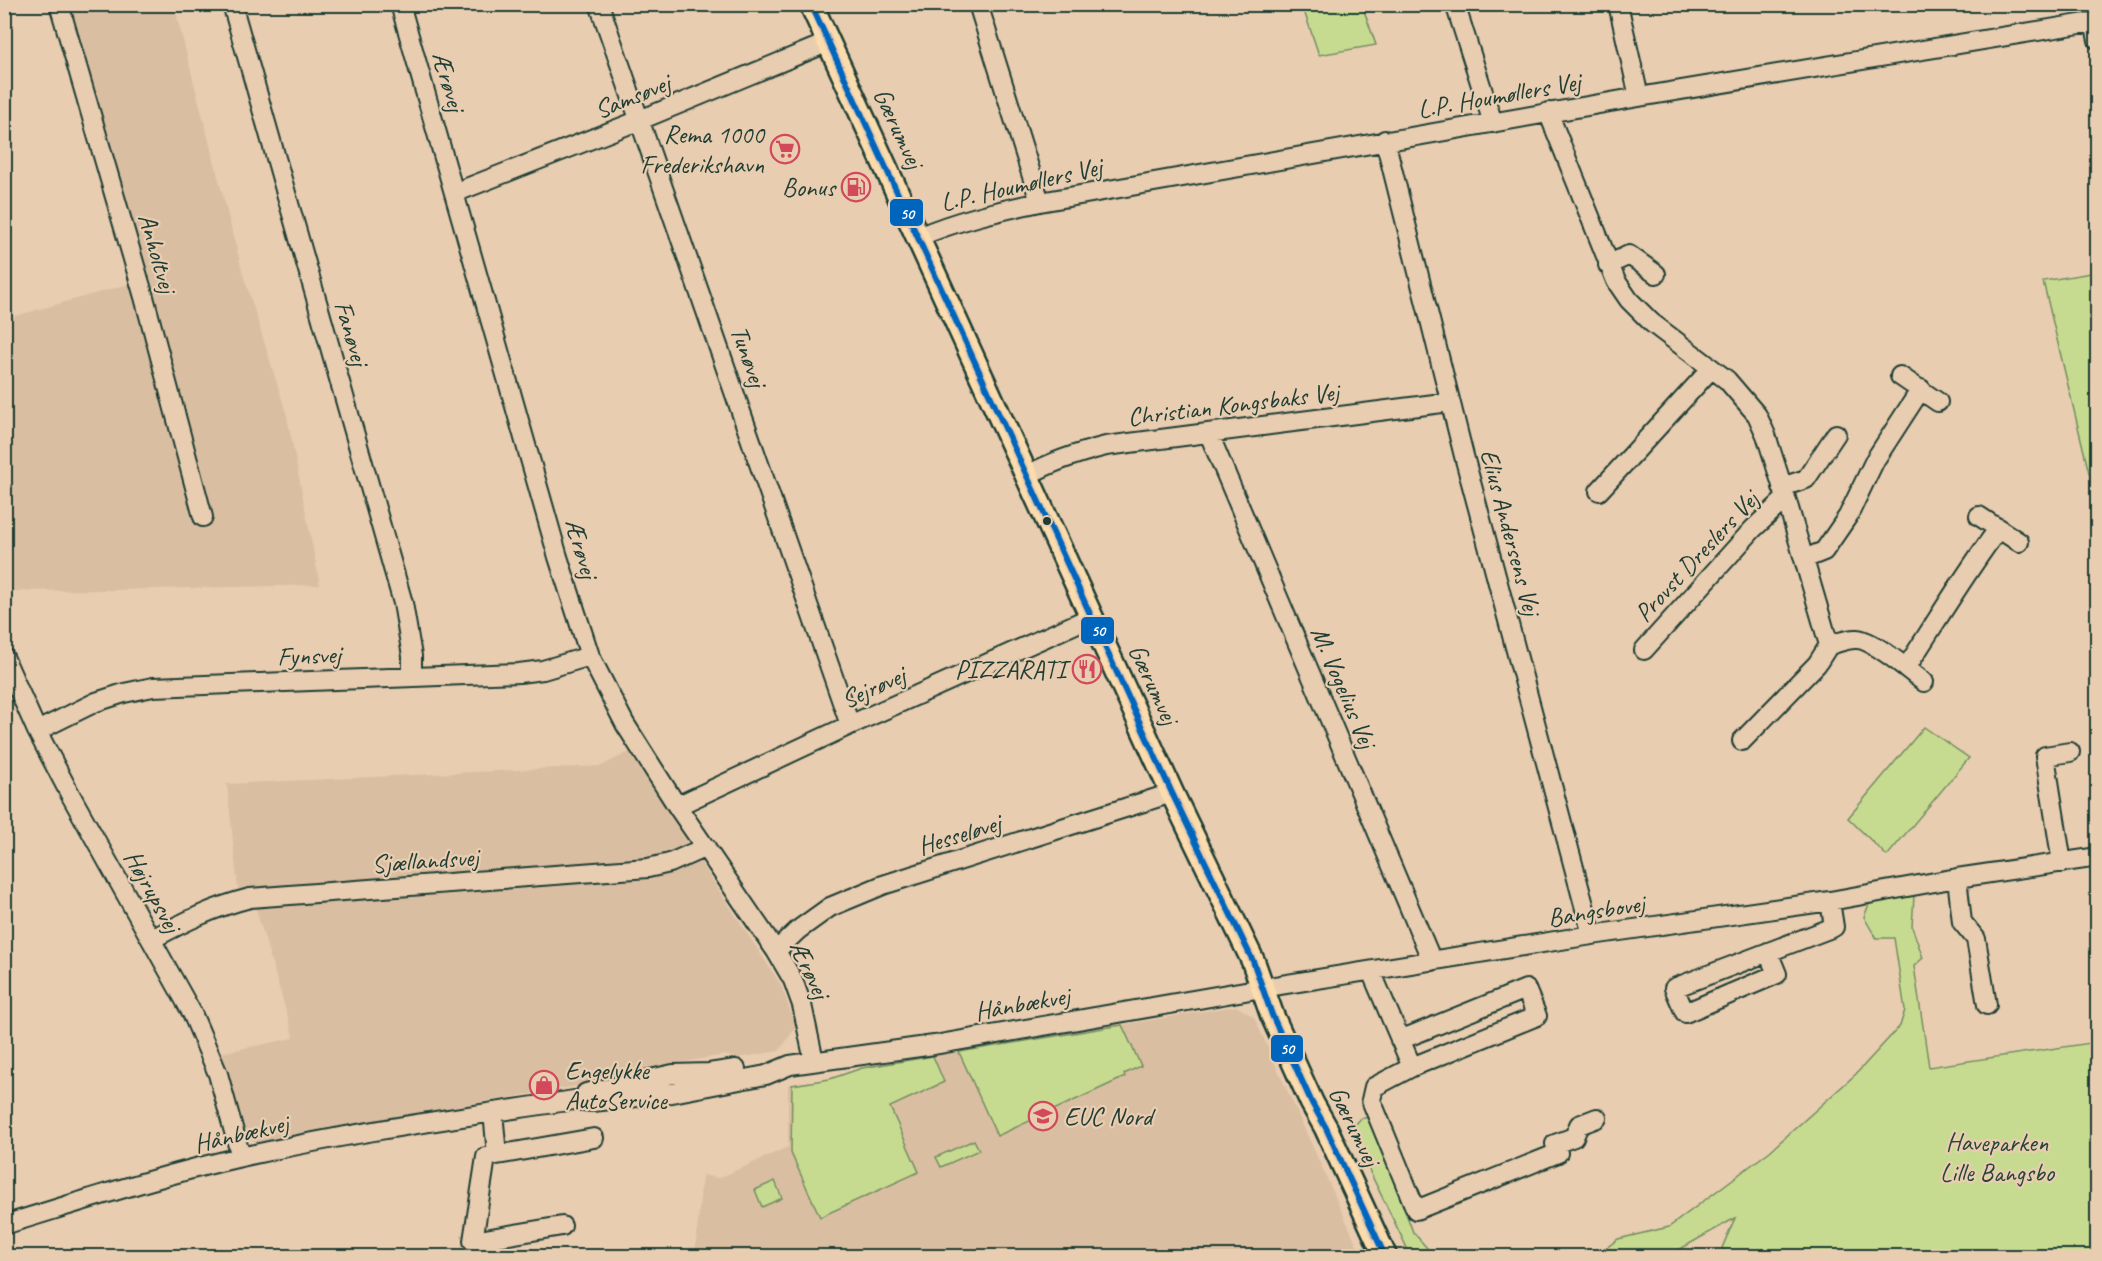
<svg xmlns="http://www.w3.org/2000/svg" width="2102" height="1261" viewBox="0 0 2102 1261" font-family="Caveat,sans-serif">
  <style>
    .built { fill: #dabea1 }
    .green { fill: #c7db90; stroke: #738c62; stroke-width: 1.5 }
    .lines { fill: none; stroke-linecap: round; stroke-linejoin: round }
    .minor-casing { stroke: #1f3d34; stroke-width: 22 }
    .major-casing { stroke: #1f3d34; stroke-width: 27 }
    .minor { stroke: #e9cdb0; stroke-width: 18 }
    .major { stroke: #fcdcac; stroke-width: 22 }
    .bus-1-casing { stroke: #e9cdb0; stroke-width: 10 }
    .bus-1 { stroke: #0065bd; stroke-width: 6 }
    .bus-dot { fill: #1f3d34; stroke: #e9cdb0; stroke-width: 2 }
    .labels { text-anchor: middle; stroke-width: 4.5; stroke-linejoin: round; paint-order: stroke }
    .street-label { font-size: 26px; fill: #1f3d34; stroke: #e9cdb0 }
    .poi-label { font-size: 26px; fill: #1f3d34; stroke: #e9cdb0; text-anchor: end }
    .park-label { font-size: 26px; fill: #274539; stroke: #e9cdb0 }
    .line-badge { stroke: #e9cdb0; stroke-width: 2 }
    .badge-label { font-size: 16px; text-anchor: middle; font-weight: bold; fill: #fff }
  </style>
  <rect width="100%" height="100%" fill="#e9cdb0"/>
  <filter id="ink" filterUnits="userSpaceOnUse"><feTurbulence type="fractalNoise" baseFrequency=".0167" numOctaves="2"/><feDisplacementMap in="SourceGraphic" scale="12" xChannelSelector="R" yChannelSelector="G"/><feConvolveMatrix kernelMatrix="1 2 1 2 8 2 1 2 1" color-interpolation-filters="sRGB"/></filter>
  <g filter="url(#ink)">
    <!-- built -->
    <path class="built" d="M89 4 174 5 242 270 287 416 320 585 109 590 5 591V319L129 284 49 5H68L74 9Z
      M629 752 781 985 796 1027 779 1051 738 1058 724 1055 625 1072 602 1082 326 1128 258 1143 246 1136 221 1053 294 1038 256 909 238 889 227 784 601 766Z
      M1236 1006 1254 1017 1362 1256H695L702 1175 719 1178 788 1147V1085L830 1079 862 1068Z"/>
    <!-- green -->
    <path class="green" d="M1302 5H1362L1376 45 1319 55Z
      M2097 272H2098L2097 506 2043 281Z
      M1924 727 1969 758 1887 856 1848 818Z
      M1914 896 1912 927 1923 958 1914 966 1929 1067 2097 1042V1256H1728L1722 1248 1735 1218 1668 1256H1596L1618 1239 1669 1227 1770 1151 1856 1074 1900 1026 1905 1010 1894 938H1876L1864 917 1870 902Z
      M1122 1025 1141 1066 1124 1074 1125 1077 997 1136 959 1052Z
      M933 1056 944 1082 890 1107 919 1172 820 1217 791 1153 792 1085 830 1079 862 1068Z
      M1361 1118H1370L1413 1232 1434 1256H1411L1350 1131Z
      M974 1140 979 1150 941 1167 936 1157Z
      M775 1181 782 1198 762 1207 755 1190Z"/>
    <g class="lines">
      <!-- minor casing -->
      <g class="minor-casing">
        <path id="minor" d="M59 4 144 297 203 517
          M232 4 403 603 412 656V677
          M400 4 558 557 590 656 625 724 677 806 776 951 793 980 802 1005 814 1061
          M599 4 850 725
          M978 4 1040 202
          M1455 4 1493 123
          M1618 4 1639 97
          M2094 22 2098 40
          M1548 112 1616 281 1629 300 1652 323 1727 380 1757 415 1766 435 1786 498 1829 645C1838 643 1848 638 1857 639 1872 639 1911 672 1924 682
          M1385 140 1464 456 1592 935
          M454 193 640 120 817 47 827 40
          M918 237C958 220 998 211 1040 202L1639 97 2098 21
          M1608 265 1629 255 1656 274
          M1900 376 1938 402
          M1209 434 1432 961
          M1028 475C1053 461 1078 453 1106 446L1450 402
          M1782 487 1806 479 1836 434
          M1599 491 1711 369
          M1979 516 2019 542
          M1804 559 1824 551 1848 516 1875 460 1921 389
          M1644 650 1753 529 1786 498
          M4 657 37 731 70 794 192 1013 218 1074 241 1157
          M1906 668C1937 621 1965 573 1999 528
          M37 731 96 702 124 693 153 687 519 673 543 670 590 656
          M1742 741 1817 664 1829 645
          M677 806 850 725 1091 617
          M2062 863 2045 756 2070 752
          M1957 878 1962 922 1976 939 1987 1005
          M152 939C184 922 214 907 250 898L648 868 670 863 706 847
          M776 951 798 930 830 907 883 885 1172 793
          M1768 952 1777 974 1685 1013 1674 988 1834 927 1830 901
          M1371 971 1412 1067 1374 1087 1371 1100 1416 1210 1558 1153 1555 1144 1574 1137 1579 1125 1597 1118
          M1400 1040 1526 989 1537 1016 1412 1067
          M586 1093 673 1074 709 1073 736 1069
          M493 1112 497 1155 486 1157 473 1241 562 1226
          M497 1155 594 1138
          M4 1225C83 1201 161 1175 241 1157 351 1132 463 1117 574 1100L593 1102 672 1093 766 1075 790 1065 934 1045 1262 988 1592 935 1830 901 1957 878 2098 857"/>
      </g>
      <!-- major casing -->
      <g class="major-casing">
        <path id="major" d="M811 4 1172 793 1253 961 1272 1015 1312 1103 1326 1128 1385 1256"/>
      </g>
      <!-- minor -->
      <use href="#minor" class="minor"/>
      <!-- major -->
      <use href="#major" class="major"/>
      <!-- bus-1 casing -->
      <g class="bus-1-casing">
        <path id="bus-1" d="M811 4 1172 793 1253 961 1272 1015 1312 1103 1326 1128 1385 1256"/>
      </g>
      <!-- bus-1 -->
      <use href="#bus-1" class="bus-1"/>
    </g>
  </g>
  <!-- icons -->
  <defs>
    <g id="supermarket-ring" transform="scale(1.5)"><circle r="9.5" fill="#e9cdb0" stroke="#d1495b" stroke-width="1.5"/><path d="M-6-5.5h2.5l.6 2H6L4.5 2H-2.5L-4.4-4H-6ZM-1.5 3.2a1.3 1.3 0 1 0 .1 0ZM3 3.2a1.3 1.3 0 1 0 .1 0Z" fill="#d1495b"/></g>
    <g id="fuel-ring" transform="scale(1.5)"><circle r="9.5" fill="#e9cdb0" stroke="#d1495b" stroke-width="1.5"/><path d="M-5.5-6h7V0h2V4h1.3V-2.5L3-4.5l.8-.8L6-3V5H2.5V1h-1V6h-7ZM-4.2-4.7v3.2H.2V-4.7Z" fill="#d1495b"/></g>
    <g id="restaurant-ring" transform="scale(1.5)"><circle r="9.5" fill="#e9cdb0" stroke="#d1495b" stroke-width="1.5"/><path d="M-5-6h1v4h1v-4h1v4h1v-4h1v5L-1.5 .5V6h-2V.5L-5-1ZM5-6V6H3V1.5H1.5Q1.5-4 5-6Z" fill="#d1495b"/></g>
    <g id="shop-ring" transform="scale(1.5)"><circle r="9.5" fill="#e9cdb0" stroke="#d1495b" stroke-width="1.5"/><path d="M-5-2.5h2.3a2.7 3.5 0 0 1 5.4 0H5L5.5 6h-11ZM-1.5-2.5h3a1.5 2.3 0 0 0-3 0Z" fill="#d1495b"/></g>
    <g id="university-ring" transform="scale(1.5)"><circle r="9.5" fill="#e9cdb0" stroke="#d1495b" stroke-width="1.5"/><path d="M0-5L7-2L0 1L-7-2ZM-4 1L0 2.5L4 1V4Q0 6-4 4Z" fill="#d1495b"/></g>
  </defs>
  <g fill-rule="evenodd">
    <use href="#supermarket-ring" x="785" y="149"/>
    <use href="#fuel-ring" x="856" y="187"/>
    <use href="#restaurant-ring" x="1087" y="669"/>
    <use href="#shop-ring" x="544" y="1085"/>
    <use href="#university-ring" x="1043" y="1116"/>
  </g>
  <!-- markers -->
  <circle class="bus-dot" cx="1047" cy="521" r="5"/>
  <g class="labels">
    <!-- street labels -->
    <g class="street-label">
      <text transform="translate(449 81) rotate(74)" y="9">Ærøvej</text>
      <text transform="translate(1499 95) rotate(-10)" y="9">L.P. Houmøllers Vej</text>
      <text transform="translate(632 96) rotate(-22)" y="9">Samsøvej</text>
      <text transform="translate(899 128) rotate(65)" y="9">Gærumvej</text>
      <text transform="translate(1021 184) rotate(-13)" y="9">L.P. Houmøllers Vej</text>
      <text transform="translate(158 253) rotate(74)" y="9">Anholtvej</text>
      <text transform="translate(352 333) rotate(74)" y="9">Fanøvej</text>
      <text transform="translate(749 356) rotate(71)" y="9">Tunøvej</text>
      <text transform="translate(1233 404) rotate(-7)" y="9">Christian Kongsbaks Vej</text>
      <text transform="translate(1511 532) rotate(75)" y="9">Elius Andersens Vej</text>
      <text transform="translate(582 548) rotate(74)" y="9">Ærøvej</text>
      <text transform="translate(1696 556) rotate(-47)" y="9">Provst Dreslers Vej</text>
      <text transform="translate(309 655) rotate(-2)" y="9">Fynsvej</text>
      <text transform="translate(1154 684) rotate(65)" y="9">Gærumvej</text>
      <text transform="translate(873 687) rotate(-24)" y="9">Sejrøvej</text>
      <text transform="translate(1344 687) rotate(67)" y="9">M. Vogelius Vej</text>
      <text transform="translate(959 834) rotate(-17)" y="9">Hesseløvej</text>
      <text transform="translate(425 860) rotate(-4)" y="9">Sjællandsvej</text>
      <text transform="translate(153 891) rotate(61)" y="9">Højrupsvej</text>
      <text transform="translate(1596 910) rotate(-9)" y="9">Bangsbovej</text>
      <text transform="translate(810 969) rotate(65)" y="9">Ærøvej</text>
      <text transform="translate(1022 1003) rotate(-10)" y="9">Hånbækvej</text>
      <text transform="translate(1355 1126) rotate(64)" y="9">Gærumvej</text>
      <text transform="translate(241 1133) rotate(-13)" y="9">Hånbækvej</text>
    </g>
    <!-- poi labels -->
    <g class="poi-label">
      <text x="764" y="143">Rema 1000<tspan x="764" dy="30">Frederikshavn</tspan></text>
      <text x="835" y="196">Bonus</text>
      <text x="1066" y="678">PIZZARATI</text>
      <text x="565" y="1079" text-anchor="start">Engelykke<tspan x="565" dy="30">AutoService</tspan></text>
      <text x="1064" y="1125" text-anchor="start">EUC Nord</text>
    </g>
    <!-- park labels -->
    <g class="park-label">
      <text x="1997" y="1151">Haveparken<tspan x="1997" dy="30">Lille Bangsbo</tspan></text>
    </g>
  </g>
  <g class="line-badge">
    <rect x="889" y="198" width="35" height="29" rx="6" fill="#0065bd"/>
    <rect x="1080" y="616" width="35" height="29" rx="6" fill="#0065bd"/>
    <rect x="1270" y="1034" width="34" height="29" rx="6" fill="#0065bd"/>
  </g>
  <g class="badge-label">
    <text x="907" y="219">50</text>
    <text x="1098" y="636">50</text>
    <text x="1287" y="1054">50</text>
  </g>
  <!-- margin -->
  <rect width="2102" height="1261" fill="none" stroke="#e9cdb0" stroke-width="24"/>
  <rect x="12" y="12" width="2078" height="1237" fill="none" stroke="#1f3d34" stroke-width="2" filter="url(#ink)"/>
</svg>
